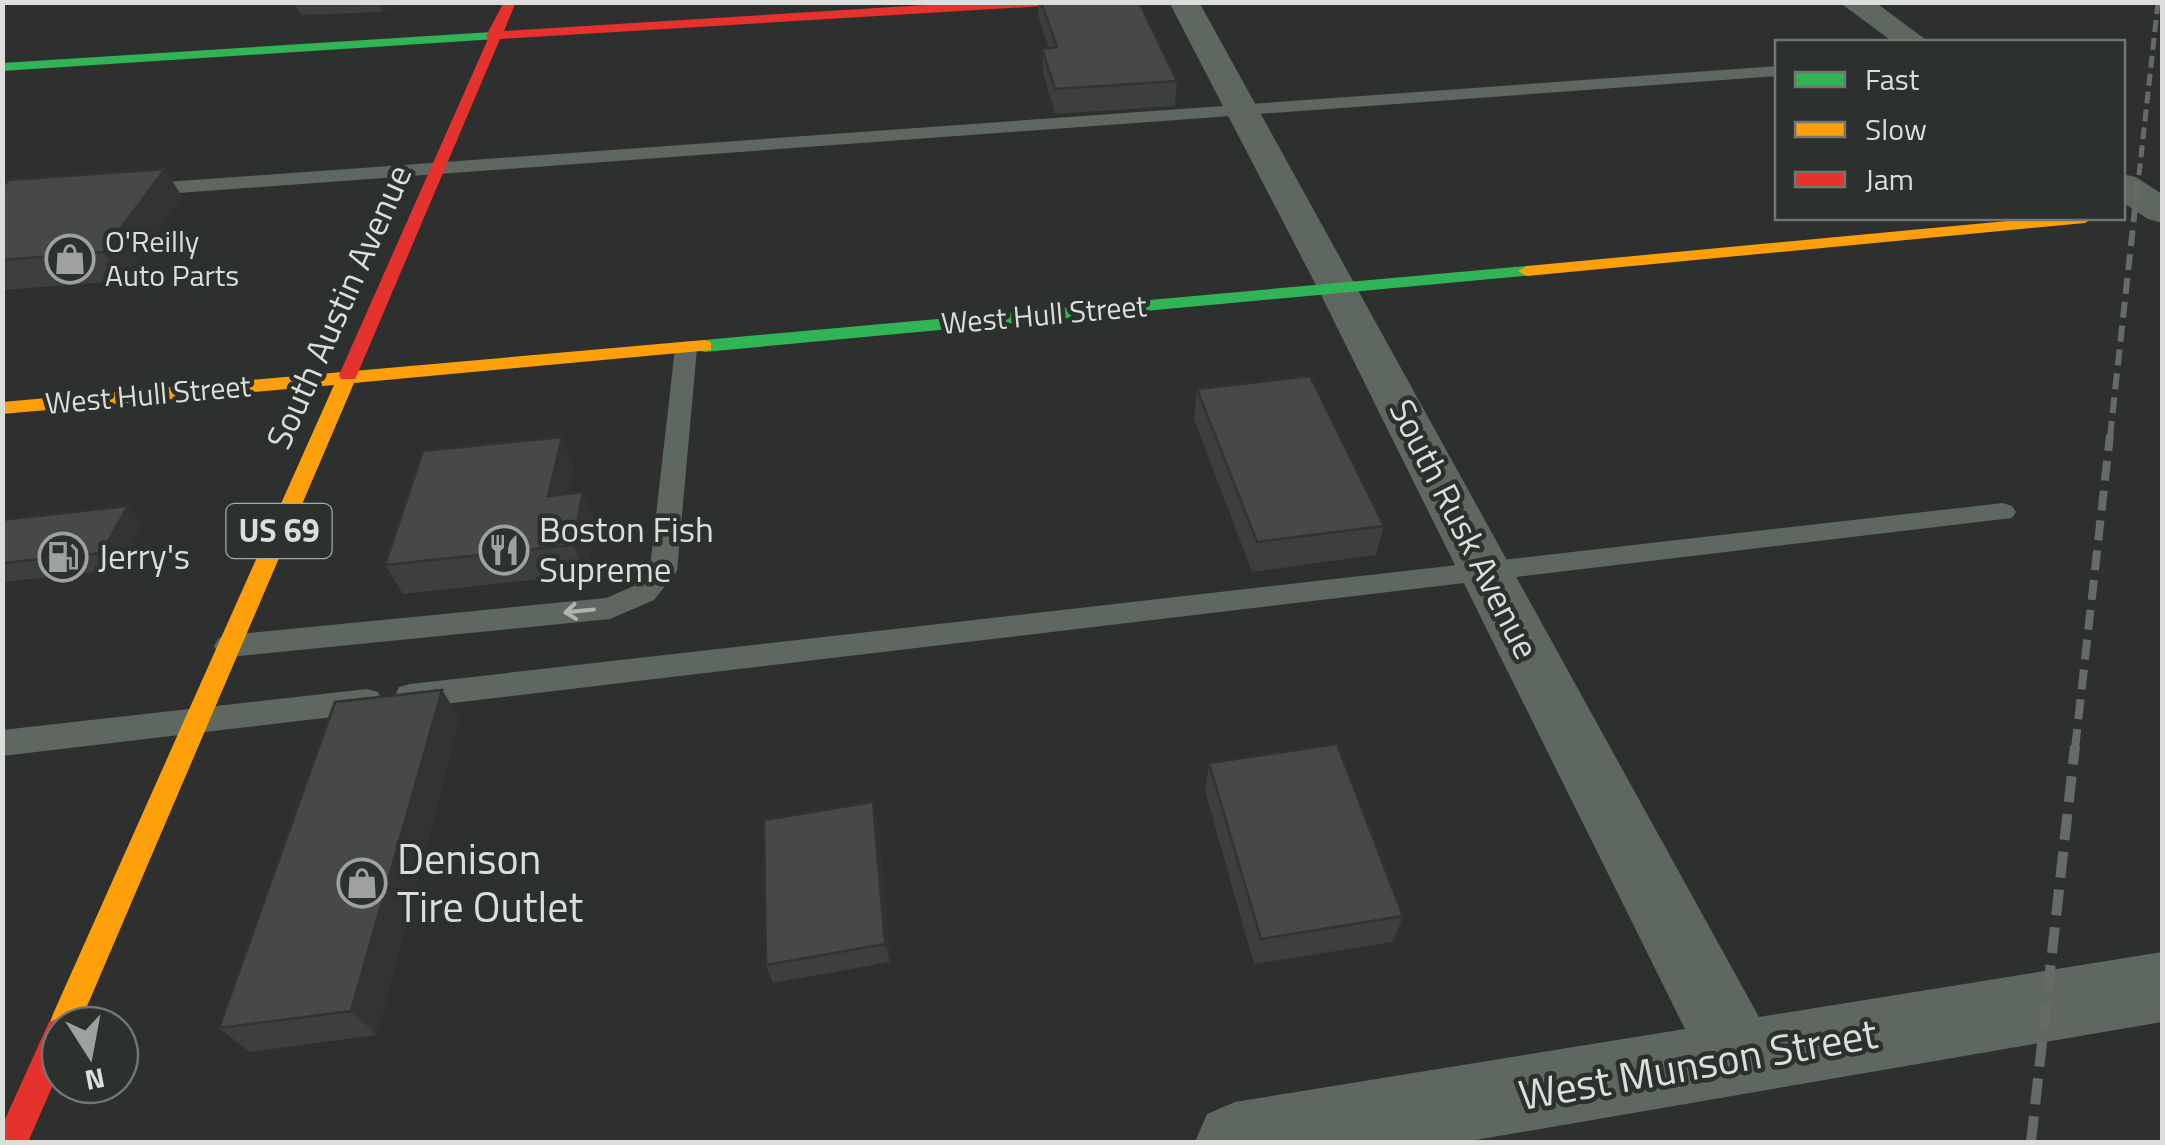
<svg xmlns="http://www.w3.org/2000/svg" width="2165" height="1145" viewBox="0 0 2165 1145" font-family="'Titillium Web',sans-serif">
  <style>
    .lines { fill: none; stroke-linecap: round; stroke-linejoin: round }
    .lane { fill: #5f6761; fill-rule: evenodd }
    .street { fill: #5f6761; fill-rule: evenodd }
    .fast { fill: #30b455; fill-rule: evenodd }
    .slow { fill: #ff9f0a; fill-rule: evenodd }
    .jam { fill: #e5322d; fill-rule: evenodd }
    .rail-far3 { stroke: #666b67; stroke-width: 5; stroke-dasharray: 12 6; stroke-linecap: butt }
    .rail-far2 { stroke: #666b67; stroke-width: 6; stroke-dasharray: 16 8; stroke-linecap: butt }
    .rail-far1 { stroke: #666b67; stroke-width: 8; stroke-dasharray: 20 10; stroke-linecap: butt }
    .rail { stroke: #666b67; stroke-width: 10; stroke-dasharray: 26 12; stroke-linecap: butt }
    .wall { fill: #3d3f3d }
    .shaded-wall { fill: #323332 }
    .building { fill: #474947; stroke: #323332; stroke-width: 2.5 }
    .oneway { stroke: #b0b4b0 }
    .labels { text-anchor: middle; stroke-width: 9; stroke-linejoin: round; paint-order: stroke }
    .far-poi-label { font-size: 30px; fill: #dbdedb; stroke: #2c312d; text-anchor: start }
    .far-street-label { font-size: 30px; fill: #dbdedb; stroke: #2c312d }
    .shield { fill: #2c312d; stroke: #a6aaa7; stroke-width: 2.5 }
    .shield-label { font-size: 32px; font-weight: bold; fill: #dbdedb }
    .street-label { font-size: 35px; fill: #dbdedb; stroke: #2c312d }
    .poi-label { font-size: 35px; fill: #dbdedb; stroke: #2c312d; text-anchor: start }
    .near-poi-label { font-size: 42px; fill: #dbdedb; stroke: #2c312d; text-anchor: start }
    .near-street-label { font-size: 42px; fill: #dbdedb; stroke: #2c312d }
  </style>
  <rect width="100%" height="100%" fill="#2d302e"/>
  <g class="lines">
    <!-- lane -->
    <path class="lane" d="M1778 66V76L138 196 128 190 138 184Z
      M686 341 697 348 677 571 654 600 610 619 229 657 219 654 214 646 219 638 229 635 606 598 634 586 650 568 675 348Z
      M2003 503 2012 506 2016 512 2012 518 410 708 399 705 395 696 399 687 410 684Z
      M367 689 378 692 382 701 378 710 367 713 2 756V730Z"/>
    <!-- street -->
    <path class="street" d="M1169 2H1199L1759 1017 2162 952V1022L1464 1142H1195L1207 1114 1235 1102 1685 1029 1318 289Z
      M1839 2H1875L1929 42H1893Z
      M2122 174 2136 177 2162 194V223L2148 219 2122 202Z"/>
    <!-- fast -->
    <path class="fast" d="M492 32 497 33V39L2 71V63Z
      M1527 266 1536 271 1533 275 704 352 695 346 704 340Z"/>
    <!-- slow -->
    <path class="slow" d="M2039 218H2093L2085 223 1527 276 1518 271 1527 266Z
      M704 340 711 342V350L354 383 79 1025H60V1039L53 1036 49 1025 53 1014 334 385 2 414V402Z"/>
    <!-- jam -->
    <path class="jam" d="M504 2H516L504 31 975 2H1050L1044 6 500 39 357 375 355 379H341L339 375 488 39 486 36Z
      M60 1018 72 1025H60V1069L28 1142H2V1126L49 1022Z"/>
    <!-- rail-far3 -->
    <path class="rail-far3" d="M2137 193 2158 2"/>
    <!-- rail-far2 -->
    <path class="rail-far2" d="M2110 437 2137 190"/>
    <!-- rail-far1 -->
    <path class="rail-far1" d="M2075 749 2110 435"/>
    <!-- rail -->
    <path class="rail" d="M2031 1142 2075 746"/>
  </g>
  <!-- wall -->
  <path class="wall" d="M294 2H411L382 12 301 15Z
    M1038 2H1139L1177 81 1175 106 1055 114 1043 73 1042 49 1049 48 1038 15Z
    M165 169 182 197 123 281 2 290V187Z
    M1197 389 1384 526 1376 555 1252 572 1194 419Z
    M562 437 574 467 569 494 596 522 586 574 403 594 385 565Z
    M128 506 142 524 116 570 2 582V520Z
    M442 690 460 719 377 1035 250 1052 219 1028Z
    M1209 763 1403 916 1393 942 1254 964 1205 791Z
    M878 822 890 962 773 983 766 965Z"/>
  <!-- shaded-wall -->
  <path class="shaded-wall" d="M378 2H411L382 12Z
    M165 169 182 197 123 281 103 252Z
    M562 437 574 467 562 526 548 496Z
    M583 492 596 522 586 574 573 545Z
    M128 506 142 524 116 570 101 553Z
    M442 690 460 719 377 1035 351 1011Z
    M873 802 878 822 890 962 885 944Z"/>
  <!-- building -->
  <path class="building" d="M1041 2H1139L1177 81 1055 89 1042 49 1057 47Z
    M165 169 103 252 2 260V187L9 180Z
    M1310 376 1384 526 1257 542 1197 389Z
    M562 437 548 496 583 492 573 545 385 565 423 451Z
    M128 506 101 553 2 563V520Z
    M442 690 351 1011 219 1028 335 702Z
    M1337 744 1403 916 1261 939 1209 763Z
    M873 802 885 944 766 965 764 820Z"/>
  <!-- one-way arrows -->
  <defs><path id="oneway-shaft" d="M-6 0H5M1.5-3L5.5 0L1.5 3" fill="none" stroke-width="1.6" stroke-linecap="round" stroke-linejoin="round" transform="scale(2.5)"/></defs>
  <use class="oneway" href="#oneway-shaft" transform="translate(579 611) rotate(174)"/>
  <!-- icons -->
  <defs>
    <g id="shop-ring" transform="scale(2.5)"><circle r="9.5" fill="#2c312d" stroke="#9ea19e" stroke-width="1.5"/><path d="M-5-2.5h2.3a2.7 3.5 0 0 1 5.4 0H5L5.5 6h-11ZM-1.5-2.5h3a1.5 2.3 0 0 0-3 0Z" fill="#9ea19e"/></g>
    <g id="restaurant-ring" transform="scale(2.5)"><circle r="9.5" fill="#2c312d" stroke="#9ea19e" stroke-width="1.5"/><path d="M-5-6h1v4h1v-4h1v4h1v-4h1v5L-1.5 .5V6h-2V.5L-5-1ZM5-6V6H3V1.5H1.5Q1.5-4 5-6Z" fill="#9ea19e"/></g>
    <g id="fuel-ring" transform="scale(2.5)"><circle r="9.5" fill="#2c312d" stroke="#9ea19e" stroke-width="1.5"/><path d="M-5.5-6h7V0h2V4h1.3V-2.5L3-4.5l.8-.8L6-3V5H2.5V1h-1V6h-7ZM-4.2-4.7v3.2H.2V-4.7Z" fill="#9ea19e"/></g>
  </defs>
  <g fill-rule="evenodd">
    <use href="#shop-ring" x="70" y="259"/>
    <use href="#restaurant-ring" x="504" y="550"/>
    <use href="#fuel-ring" x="63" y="557"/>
    <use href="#shop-ring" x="362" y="883"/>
  </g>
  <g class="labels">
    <!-- far-poi labels -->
    <g class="far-poi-label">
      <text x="105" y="252">O'Reilly<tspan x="105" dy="34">Auto Parts</tspan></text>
    </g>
    <!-- far-street labels -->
    <g class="far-street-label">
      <text transform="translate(1044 315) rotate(-5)" y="10">West Hull Street</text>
      <text transform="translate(148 395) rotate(-5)" y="10">West Hull Street</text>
    </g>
    <!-- shield labels -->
    <rect class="shield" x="226.5" y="504" width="105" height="54" rx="8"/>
    <g class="shield-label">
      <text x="279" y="542">US 69</text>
    </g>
    <!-- street labels -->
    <g class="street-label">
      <text transform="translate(339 307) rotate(-66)" y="12">South Austin Avenue</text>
      <text transform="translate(1464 529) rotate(63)" y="12">South Rusk Avenue</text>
    </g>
    <!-- poi labels -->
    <g class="poi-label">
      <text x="539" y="542">Boston Fish<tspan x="539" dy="40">Supreme</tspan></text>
      <text x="98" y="569">Jerry's</text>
    </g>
    <!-- near-poi labels -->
    <g class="near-poi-label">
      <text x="397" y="874">Denison<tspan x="397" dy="48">Tire Outlet</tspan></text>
    </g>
    <!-- near-street labels -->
    <g class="near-street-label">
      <text transform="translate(1698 1064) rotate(-10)" y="15">West Munson Street</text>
    </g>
  </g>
  <!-- border -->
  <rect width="2165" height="1145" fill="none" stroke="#dbdedb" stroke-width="10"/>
  <!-- legend -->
  <rect x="1775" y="40" width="350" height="180" fill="#2c312d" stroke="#727673" stroke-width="2.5"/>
  <rect x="1795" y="72" width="50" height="15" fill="#30b455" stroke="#727673" stroke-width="2.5"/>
  <text x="1865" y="90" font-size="30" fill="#dbdedb">Fast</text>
  <rect x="1795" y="122" width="50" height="15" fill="#ff9f0a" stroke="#727673" stroke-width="2.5"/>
  <text x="1865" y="140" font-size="30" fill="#dbdedb">Slow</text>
  <rect x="1795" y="172" width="50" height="15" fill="#e5322d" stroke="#727673" stroke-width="2.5"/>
  <text x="1865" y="190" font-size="30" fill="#dbdedb">Jam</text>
  <!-- north arrow -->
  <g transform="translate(90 1055) rotate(169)"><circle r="48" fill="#2c312d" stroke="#727673" stroke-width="2.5"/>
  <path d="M0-8L18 38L0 25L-18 38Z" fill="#9ea19e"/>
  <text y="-15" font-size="28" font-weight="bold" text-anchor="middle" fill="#dbdedb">N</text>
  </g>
</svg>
